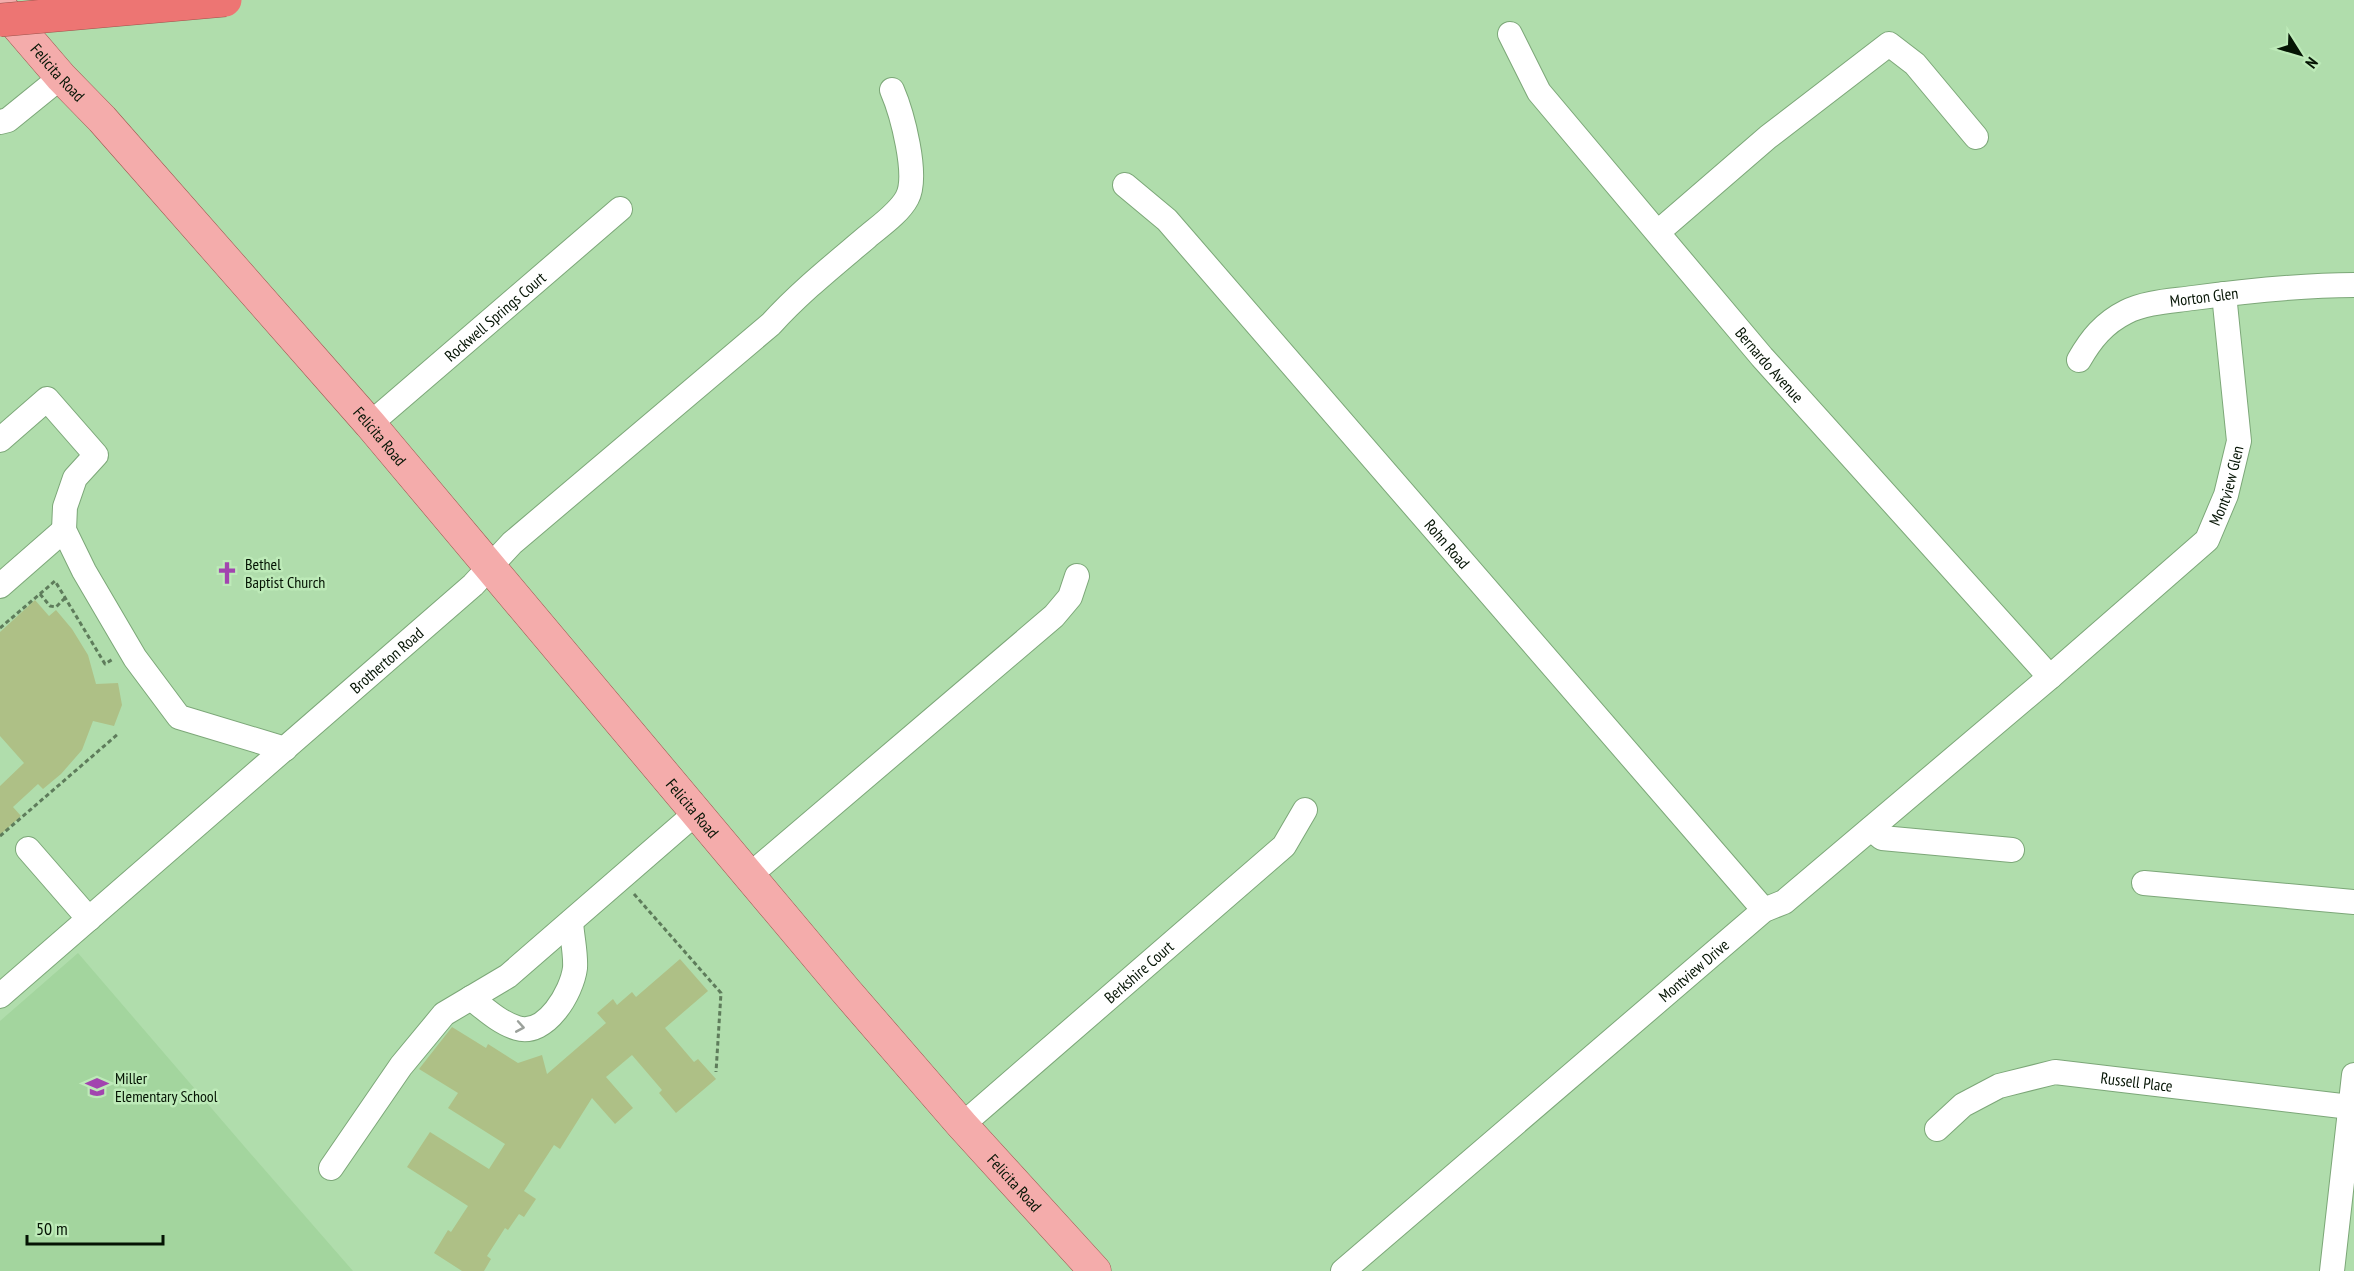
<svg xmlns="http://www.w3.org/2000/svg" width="2354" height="1271" viewBox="0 0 2354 1271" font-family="'PT Sans Narrow',sans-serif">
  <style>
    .built { fill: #a3d59e }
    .building { fill: #aec086 }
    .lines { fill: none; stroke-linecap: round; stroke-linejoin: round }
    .minor-casing { stroke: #7ca778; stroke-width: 26 }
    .major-casing { stroke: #9c534c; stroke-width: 33 }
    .path { stroke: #5e7c5b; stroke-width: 3; stroke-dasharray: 4.5 3; stroke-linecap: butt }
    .minor { stroke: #fff; stroke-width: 24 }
    .major { stroke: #f4acab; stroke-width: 32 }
    .highway-bridge-casing { stroke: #9c534c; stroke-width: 34; stroke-linecap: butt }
    .highway-bridge { stroke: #ed7573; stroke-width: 33 }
    .oneway { stroke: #9ba19b }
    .labels { text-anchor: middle; stroke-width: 5; stroke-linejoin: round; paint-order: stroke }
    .street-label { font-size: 16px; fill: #051404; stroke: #bdeab8 }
    .poi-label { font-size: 16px; fill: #051404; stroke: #bdeab8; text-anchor: start }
  </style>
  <rect width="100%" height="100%" fill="#b0ddac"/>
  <!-- built -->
  <path class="built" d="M78 953 250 1153 353 1271H0V1021Z"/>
  <!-- building -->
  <path class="building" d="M35 600 49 616 56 610 72 629 88 655 96 684 118 683 122 705 114 726 93 721 82 750 61 774 43 789 38 784 13 807 21 816 0 835V786L24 763 0 736V632Z
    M680 959 708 991 665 1028 694 1062 698 1059 716 1079 676 1113 659 1093 662 1090 632 1055 606 1077 633 1108 615 1124 592 1098 560 1149 554 1145 524 1191 536 1199 524 1217 519 1214 508 1230 505 1228 487 1256 491 1259 484 1271H462L434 1253 448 1230 451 1232 468 1206 407 1167 430 1132 489 1169 505 1144 448 1108 458 1093 419 1069 452 1027 486 1048 488 1044 518 1063 542 1055 547 1074 606 1023 597 1013 613 999 617 1005 632 992 636 997Z"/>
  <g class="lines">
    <!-- minor casing -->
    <g class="minor-casing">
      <g id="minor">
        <path id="s1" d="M1510 34 1539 92 1762 357 2050 677"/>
        <path d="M0 122 8 120 61 77"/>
        <path id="s2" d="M1125 185 1167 220 1764 910"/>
        <path d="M1658 232 1768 137 1889 44 1915 64 1976 137"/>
        <path id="s3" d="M2079 360C2091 339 2104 323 2126 312 2145 302 2172 301 2193 298 2247 291 2300 285 2354 285"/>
        <path id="s4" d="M370 424 620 209"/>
        <path d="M0 440 47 399 96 455 75 478 65 507 64 530 84 571 135 658 179 717 285 749"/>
        <path d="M0 586 64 530"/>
        <path d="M1871 829 1882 838 2012 850"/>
        <path d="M28 849 89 919"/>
        <path d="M750 875 1054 616 1070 597 1077 576"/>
        <path d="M2144 883 2354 902"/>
        <path id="s5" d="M0 996 473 585 512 543 771 324C800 292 834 265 867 237 880 226 899 213 907 198 919 176 902 113 892 90"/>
        <path d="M471 998C485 1009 500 1023 517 1028 546 1037 572 992 575 968 576 954 572 937 571 922"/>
        <path id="s6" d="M962 1125 1284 846 1305 810"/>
        <path id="s7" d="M1937 1129 1963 1105 1999 1086 2055 1072 2350 1107"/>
        <path d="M331 1168 401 1066 444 1014 508 976 697 812"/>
        <path id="s8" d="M1343 1271 1764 910 1784 902 2050 677 2207 540 2226 495 2239 441 2224 294"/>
        <path d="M2332 1271 2354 1075"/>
      </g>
    </g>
    <!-- major casing -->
    <g class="major-casing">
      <g id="major">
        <path id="s9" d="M0 6 61 77 102 119 370 424 846 991 962 1125 1095 1271"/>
      </g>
    </g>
    <!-- path -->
    <path class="path" d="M40 594 50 606 56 607 65 598
      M0 628 55 581 105 664 113 659
      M0 836 118 734
      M634 894 721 993 716 1072"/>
    <!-- minor -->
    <use href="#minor" class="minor"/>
    <!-- major -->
    <use href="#major" class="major"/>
    <!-- highway-bridge casing -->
    <g class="highway-bridge-casing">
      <path id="highway-bridge" d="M0 20 225 0"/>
    </g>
    <!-- highway-bridge -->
    <use href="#highway-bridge" class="highway-bridge"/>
  </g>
  <!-- one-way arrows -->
  <defs><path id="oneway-chevron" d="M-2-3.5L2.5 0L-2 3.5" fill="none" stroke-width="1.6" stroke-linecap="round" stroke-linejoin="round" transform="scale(1.5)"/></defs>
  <use class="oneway" href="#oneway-chevron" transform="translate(520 1027) rotate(10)"/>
  <!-- icons -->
  <defs>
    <g id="church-bare" transform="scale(1.8)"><path d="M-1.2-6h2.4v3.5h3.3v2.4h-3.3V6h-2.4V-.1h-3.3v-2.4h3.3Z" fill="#a245af" stroke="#bdeab8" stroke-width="2.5" paint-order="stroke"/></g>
    <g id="school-bare" transform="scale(1.8)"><path d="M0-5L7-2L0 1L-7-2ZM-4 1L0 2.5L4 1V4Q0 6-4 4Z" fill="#a245af" stroke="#bdeab8" stroke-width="2.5" paint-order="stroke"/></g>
  </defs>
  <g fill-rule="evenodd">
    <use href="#church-bare" x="227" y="573"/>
    <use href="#school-bare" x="97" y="1087"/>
  </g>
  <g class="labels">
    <!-- street labels -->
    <g class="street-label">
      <text dy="6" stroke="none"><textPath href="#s9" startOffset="88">Felicita Road</textPath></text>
      <text dy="6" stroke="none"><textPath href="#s3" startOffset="148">Morton Glen</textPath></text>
      <text dy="6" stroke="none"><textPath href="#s4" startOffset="165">Rockwell Springs Court</textPath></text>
      <text dy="6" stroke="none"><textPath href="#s1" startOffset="422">Bernardo Avenue</textPath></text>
      <text dy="6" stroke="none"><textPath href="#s9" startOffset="574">Felicita Road</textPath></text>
      <text dy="6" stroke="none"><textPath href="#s8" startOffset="1191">Montview Glen</textPath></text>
      <text dy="6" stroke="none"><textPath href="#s2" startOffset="483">Rohn Road</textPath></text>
      <text dy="6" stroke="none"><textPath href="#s5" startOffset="512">Brotherton Road</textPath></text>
      <text dy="6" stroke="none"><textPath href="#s9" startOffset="1060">Felicita Road</textPath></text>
      <text dy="6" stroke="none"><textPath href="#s8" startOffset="462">Montview Drive</textPath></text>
      <text dy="6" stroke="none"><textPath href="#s6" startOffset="234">Berkshire Court</textPath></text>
      <text dy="6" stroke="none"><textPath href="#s7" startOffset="216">Russell Place</textPath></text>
      <text dy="6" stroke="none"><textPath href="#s9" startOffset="1554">Felicita Road</textPath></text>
    </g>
    <!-- poi labels -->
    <g class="poi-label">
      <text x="245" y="570">Bethel<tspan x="245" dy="18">Baptist Church</tspan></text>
      <text x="115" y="1084">Miller<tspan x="115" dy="18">Elementary School</tspan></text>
    </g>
  </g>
  <!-- north arrow -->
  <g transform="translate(2300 54) rotate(127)" stroke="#bdeab8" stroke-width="4.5" paint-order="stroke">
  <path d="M0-4.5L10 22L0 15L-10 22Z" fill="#051404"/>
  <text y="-9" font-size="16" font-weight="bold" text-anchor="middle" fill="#051404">N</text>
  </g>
  <!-- scale -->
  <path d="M27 1235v9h136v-9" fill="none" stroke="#051404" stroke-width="3"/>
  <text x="36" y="1235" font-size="18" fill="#051404" stroke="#bdeab8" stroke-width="4.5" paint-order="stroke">50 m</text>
</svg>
